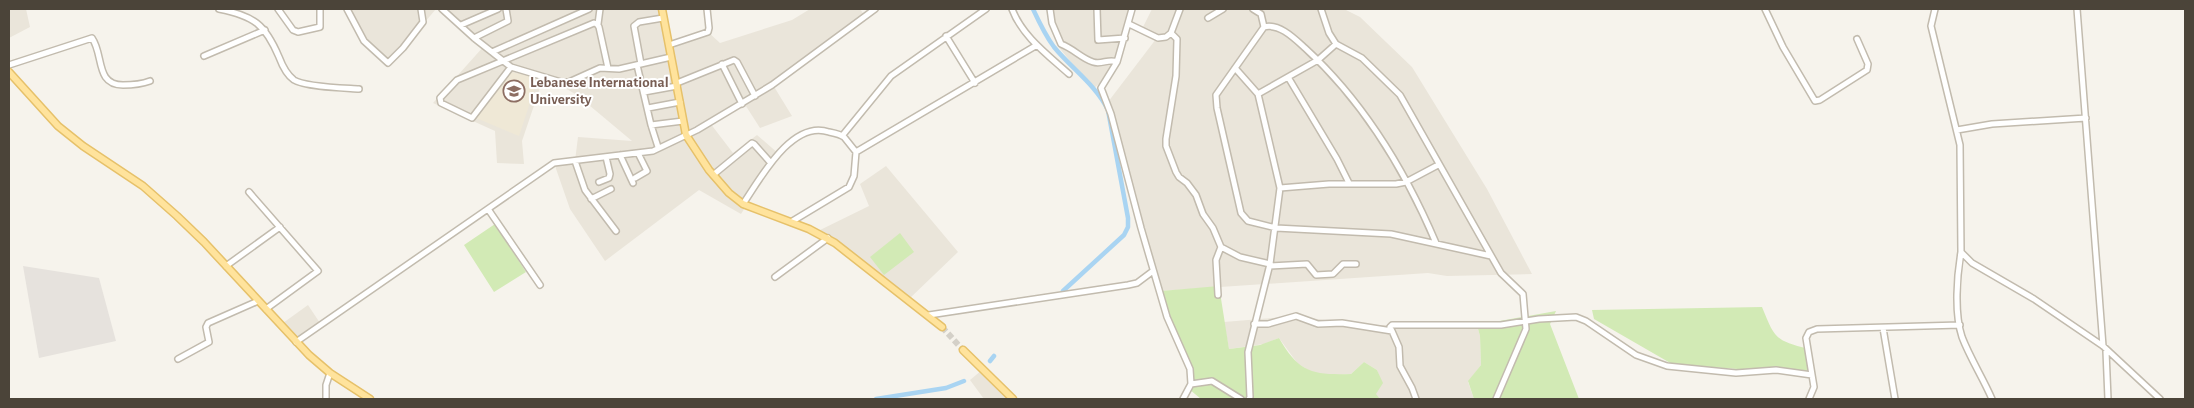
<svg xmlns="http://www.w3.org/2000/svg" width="2194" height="408" viewBox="0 0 2194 408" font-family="'Alegreya Sans',sans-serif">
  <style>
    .residential { fill: #eae5da }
    .industrial { fill: #e6e2dd }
    .education { fill: #efe8d6 }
    .green { fill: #d2eab5 }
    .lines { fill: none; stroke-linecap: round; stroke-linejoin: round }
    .canal { stroke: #a9d4f2; stroke-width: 4.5 }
    .major-tunnel { stroke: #d4d0c8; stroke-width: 6; stroke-dasharray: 6 3; stroke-linecap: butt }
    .minor-casing { stroke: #c2bbae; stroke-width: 8 }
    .major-casing { stroke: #e6c16a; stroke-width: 9 }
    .minor { stroke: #fff; stroke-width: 5 }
    .major { stroke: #ffe39c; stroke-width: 6 }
    .labels { text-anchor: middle; stroke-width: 4; stroke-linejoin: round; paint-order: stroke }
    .education-label { font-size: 15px; font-weight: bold; fill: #785e54; stroke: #fff; text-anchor: start }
  </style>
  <rect width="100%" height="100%" fill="#f6f3ec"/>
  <!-- residential -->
  <path class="residential" d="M9 9H26L30 27 9 38Z
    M346 9H436L390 63 364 41Z
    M442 9H663L669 45 708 32 720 43 792 20 810 9H860L865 16 773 85 792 116 760 128 744 103 710 123 733 153 757 135 779 154 741 214 699 190 605 261 570 209 554 163 575 161 578 137 632 141 577 95 544 76 522 141 524 164 497 163 495 131 433 103 484 46Z
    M1052 9H1133L1113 72 1093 89 1057 45Z
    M1152 9H1344L1360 17 1412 67 1487 189 1532 274 1447 276 1428 273 1161 291 1108 102 1156 39 1142 29Z
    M886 166 958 252 909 299 816 232 869 206 860 184Z
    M308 305 320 323 296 339 283 323Z
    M1296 316 1361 325H1477L1480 336 1481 365 1468 382 1474 399H1380L1375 394 1382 383 1377 370 1364 362 1351 374 1331 376 1312 372 1298 364 1279 338 1264 344 1229 349 1224 322Z
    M982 370 1013 399H984L970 380Z"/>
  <!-- industrial -->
  <path class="industrial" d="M23 266 99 278 116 341 39 358Z"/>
  <!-- education -->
  <path class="education" d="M511 72 538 78 519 136 476 118Z"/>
  <!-- green -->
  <path class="green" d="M495 224 526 272 494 292 464 245Z
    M900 233 914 252 884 275 870 257Z
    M1219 286 1229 349 1260 345 1279 338C1299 373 1313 375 1351 374L1364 362 1377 370 1383 383 1376 394 1380 399H1201L1189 389 1191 376 1175 336 1161 291Z
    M1762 307C1775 339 1775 340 1808 349L1815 375 1672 364 1594 319 1592 310Z
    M1556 311 1550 324 1579 399H1474L1468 381 1481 365 1480 336 1477 325Z"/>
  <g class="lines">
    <!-- canal -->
    <path class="canal" d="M1033 9C1039 22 1045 35 1054 47 1071 68 1096 85 1108 110L1128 218V227L1124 235 1063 291
      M990 361 994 356
      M876 399 946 388 964 381"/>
    <!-- major-tunnel -->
    <path class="major-tunnel" d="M942 327 963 350"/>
    <!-- minor casing -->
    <g class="minor-casing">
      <path id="minor" d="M219 9C254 16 265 24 279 57 282 65 287 75 294 80 305 87 345 88 359 89
        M278 9 293 30 298 32 320 27V9
        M347 9 364 41 388 63 403 48 423 22 421 9
        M442 9 474 38 511 67 561 82H569L600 68 619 69 671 57
        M1012 9C1022 36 1048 55 1069 74
        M1050 9 1052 23 1061 44C1074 49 1081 58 1093 62 1102 65 1109 58 1117 62
        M1097 9 1098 40 1125 38
        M1132 9 1117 62 1101 88 1111 114 1141 228 1167 317 1190 369 1191 384 1183 399
        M1253 9 1261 14 1264 27
        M1321 9 1329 33 1336 44 1362 58 1400 95 1501 273 1523 294 1526 329 1496 399
        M1765 9 1783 47 1815 101 1820 100 1867 70 1868 64 1857 39
        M1935 9 1931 26 1960 145 1961 252 1972 263 2034 299 2103 346 2160 399
        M2077 9 2103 346
        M1208 18 1223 9
        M598 24 600 9
        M1129 24 1158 38 1166 37 1171 33 1177 39 1176 76 1166 139V146L1176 172 1179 177 1187 183 1196 195 1203 214 1213 228 1221 247 1240 257 1270 264
        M461 25 498 9
        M1171 33 1180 9
        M946 36 975 83
        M474 38 508 21 506 9
        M669 45 708 32 709 28 707 9
        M492 52 589 9
        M204 56 265 30
        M641 64 634 26 639 22 663 18
        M722 64 742 104
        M9 65 92 38C104 55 95 85 123 85 132 85 142 84 150 81
        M637 65 651 125 658 147
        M511 67 472 118 441 103 440 98 457 80 594 23 597 24 599 27 608 68
        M1235 68 1258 94 1280 188 1270 264 1248 352 1250 397 1249 399
        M1288 77 1337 159 1349 183
        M677 83 734 60 737 62 755 96
        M644 92 677 86
        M1258 94 1318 60 1336 44
        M648 108 680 102
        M651 125 683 121
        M1957 130 1992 124 2086 118
        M842 136 891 76 986 9
        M856 152 1037 45
        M620 155 633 183
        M575 161 585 190 616 231
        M713 175 752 143 754 144 770 162
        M635 178 647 171 638 153
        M599 182 609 178 610 174 606 157
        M1280 188 1329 184H1396L1406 182 1438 165
        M249 192 318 271 266 309
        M591 199 611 189
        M743 204C760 179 792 119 829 132 834 133 840 134 844 137 848 142 852 147 856 152L854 176 849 187 791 222
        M488 209 540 285
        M1436 243C1405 170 1364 102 1305 48 1294 38 1279 23 1264 27L1216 95 1217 108 1241 213 1248 221 1276 228 1391 234 1491 256
        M1961 252C1957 276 1954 313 1962 337 1970 358 1983 378 1992 399
        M226 266 280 227
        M1270 266 1307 264 1316 275 1333 274 1343 264H1356
        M775 277 828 238
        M1218 295 1216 260 1221 247
        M929 315 1128 285 1137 283 1153 271
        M1254 324H1268L1296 316 1318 324 1342 323 1392 331 1399 347 1400 366 1412 388 1416 399
        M1883 328 1895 399
        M1392 331 1390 327 1392 325H1501L1539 319 1576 317 1586 321 1636 355 1667 366 1736 373 1776 370 1812 375
        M296 342 554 163 653 151 697 130 772 85 875 9
        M2106 351 2108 399
        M178 359 209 342 206 327 208 323 258 301
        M1191 384 1212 381 1241 399
        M326 399V385L330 373
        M1809 399 1814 387 1806 338 1809 332 1817 329 1960 325"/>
    </g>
    <!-- major casing -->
    <g class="major-casing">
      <path id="major" d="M662 9 686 135 709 170 729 193 743 204 809 229 835 243 942 327
        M9 72 58 126 83 146 143 186 177 216 204 242 309 355 330 373 370 399
        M963 350 1013 399"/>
    </g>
    <!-- minor -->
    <use href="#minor" class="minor"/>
    <!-- major -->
    <use href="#major" class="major"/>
  </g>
  <!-- icons -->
  <defs>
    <g id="university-ring" transform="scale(1.125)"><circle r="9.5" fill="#fff" stroke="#8d6e63" stroke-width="1.5"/><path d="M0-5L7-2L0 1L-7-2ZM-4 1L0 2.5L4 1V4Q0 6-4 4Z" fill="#8d6e63"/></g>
  </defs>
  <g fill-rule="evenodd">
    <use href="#university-ring" x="514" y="91"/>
  </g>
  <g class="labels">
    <!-- education labels -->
    <g class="education-label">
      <text x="530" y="87">Lebanese International<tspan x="530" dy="17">University</tspan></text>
    </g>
  </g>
  <!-- border -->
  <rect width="2194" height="408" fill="none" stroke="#4b4439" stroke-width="20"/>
</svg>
